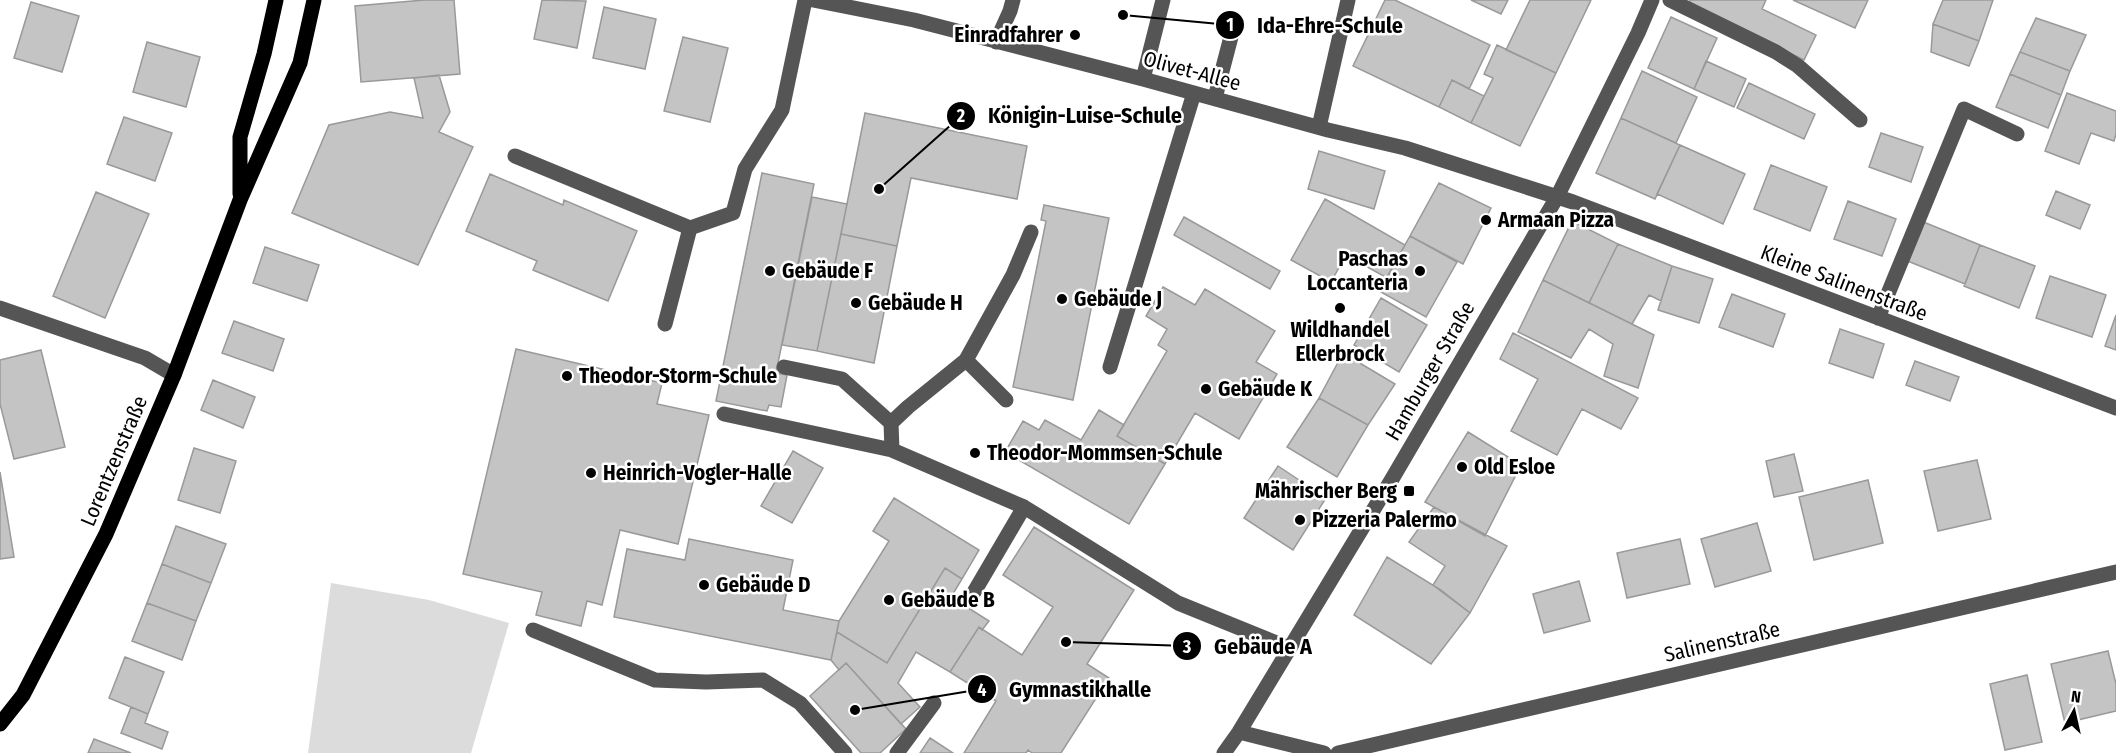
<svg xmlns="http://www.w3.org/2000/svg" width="2116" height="753" viewBox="0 0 2116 753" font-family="'Fira Sans Condensed',sans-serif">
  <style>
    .green { fill: #dcdcdc }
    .building { fill: #c4c4c4; stroke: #999; stroke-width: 1.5 }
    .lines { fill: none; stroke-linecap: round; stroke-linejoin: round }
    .minor { stroke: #555; stroke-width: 15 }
    .major { stroke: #000; stroke-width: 15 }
    .poi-dot { fill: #000; stroke: #fff; stroke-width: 2 }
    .labels { text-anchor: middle; stroke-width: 5; stroke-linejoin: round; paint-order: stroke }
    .poi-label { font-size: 21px; font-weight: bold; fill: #000; stroke: #fff; text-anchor: start }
    .street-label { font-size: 21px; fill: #000; stroke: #fff }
    .leader { fill: none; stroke: #000; stroke-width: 2 }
    .callout-dot { fill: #000; stroke: #fff; stroke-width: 2 }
    .mark-label { font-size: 18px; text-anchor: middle; font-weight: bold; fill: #fff }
    .callout-label { font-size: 22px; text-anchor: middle; font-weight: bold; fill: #000; stroke: #fff; stroke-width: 5; stroke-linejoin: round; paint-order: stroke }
  </style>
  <rect width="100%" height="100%" fill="#fff"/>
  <!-- green -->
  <path class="green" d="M331 583 429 600 509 623 471 753H308Z"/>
  <!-- building -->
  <path class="building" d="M424 0H454L460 74 361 82 355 6Z
    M542 0 586 1 577 48 534 39Z
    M1385 0H1395L1490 45 1469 89 1452 80 1439 107 1353 66Z
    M1471 0H1508L1501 14Z
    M1530 0H1591L1556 73 1506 50Z
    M1690 0H1766L1762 9 1816 35 1804 60 1688 4Z
    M1793 0H1868L1855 28Z
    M1943 0H1993L1979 41 1933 24Z
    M31 2 79 16 62 72 14 58Z
    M604 7 656 19 645 69 593 58Z
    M1671 17 1717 38 1694 89 1648 68Z
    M2036 18 2086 35 2070 71 2020 52Z
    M1933 24 1979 41 1969 66 1931 52Z
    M683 37 728 48 710 122 664 111Z
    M147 42 200 57 186 107 133 92Z
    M1497 45 1556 73 1520 146 1471 123 1493 78 1484 74Z
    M2020 52 2070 71 2061 95 2010 74Z
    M1706 61 1746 79 1734 107 1694 89Z
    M1642 71 1697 97 1676 143 1621 118Z
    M2010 74 2061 95 2048 128 1996 107Z
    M439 75 450 112 439 132 473 147 418 265 292 213 329 125 390 112 423 118 414 78Z
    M1452 80 1484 96 1471 123 1439 107Z
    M1749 83 1815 114 1804 139 1737 108Z
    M2067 93 2116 111V134L2114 141 2091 133 2079 164 2045 151Z
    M865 113 1027 146 1017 199 911 178 897 246 841 234Z
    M124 117 172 133 155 181 107 164Z
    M1621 118 1680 145 1655 199 1596 173Z
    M1881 133 1923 147 1911 182 1869 167Z
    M1680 145 1745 174 1723 224 1657 194Z
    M1319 151 1385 171 1374 209 1308 189Z
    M1771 165 1827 187 1810 231 1754 209Z
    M762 173 814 184 776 373 787 375 781 407 769 405 767 411 716 401Z
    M490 174 563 205 564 200 637 231 608 301 533 270 537 261 466 231Z
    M1439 183 1491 208 1463 264 1410 236Z
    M2056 191 2090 205 2080 229 2046 215Z
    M96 192 149 214 105 318 53 296Z
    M812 197 847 204 817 351 782 345Z
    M1325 199 1405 245 1387 278 1346 255 1331 282 1291 260Z
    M1848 201 1896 219 1882 256 1834 239Z
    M1044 205 1109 218 1073 400 1013 387 1046 221 1041 220Z
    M1184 217 1280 271 1270 289 1174 235Z
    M1572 221 1618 244 1589 303 1543 280Z
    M1921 221 1980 245 1965 284 1905 260Z
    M841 234 897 246 874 363 817 351Z
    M1410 236 1457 262 1426 317 1379 291Z
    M1618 244 1672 266 1661 301 1649 295 1632 324 1589 303Z
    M1980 245 2035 266 2019 308 1964 286Z
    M265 247 319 265 307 301 253 283Z
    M1672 266 1713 279 1699 323 1658 310Z
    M2050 276 2106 295 2092 337 2036 318Z
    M1543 280 1654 335 1638 388 1604 376 1613 344 1589 329 1571 358 1518 332Z
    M1163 287 1195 305 1205 289 1275 331 1256 362 1277 374 1239 439 1195 413 1165 464 1117 436 1167 351 1158 345 1167 329 1146 316Z
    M1732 294 1785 314 1773 347 1719 327Z
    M1381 298 1427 325 1399 372 1354 345Z
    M2116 315V350L2105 346Z
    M234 321 284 339 273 371 222 353Z
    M1840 329 1884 344 1873 378 1829 363Z
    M1513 333 1638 398 1621 429 1582 409 1557 455 1511 431 1538 379 1500 359Z
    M516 349 662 383 657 404 709 415 678 544 620 530 602 605 587 601 581 626 536 615 542 592 463 574Z
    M41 350 65 447 14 459 0 404V360Z
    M1343 353 1395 384 1368 425 1319 398Z
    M1915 361 1959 377 1950 401 1906 385Z
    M213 380 255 397 243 428 201 410Z
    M1319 398 1368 425 1337 477 1287 447Z
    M1099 410 1124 425 1117 436 1165 464 1129 524 1005 452 1023 421 1039 430 1045 420 1081 440Z
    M1468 432 1521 465 1485 536 1425 502Z
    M194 448 236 461 220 513 178 500Z
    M793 451 823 468 792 523 761 506Z
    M1794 454 1803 491 1774 497 1766 461Z
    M1977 460 1991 519 1938 531 1924 471Z
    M1278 466 1326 498 1293 550 1244 518Z
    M0 472 14 557 0 559Z
    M1868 480 1883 543 1814 560 1799 497Z
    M894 498 979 550 962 579 945 568 887 663 837 632 839 621 889 541 873 531Z
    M1434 507 1507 546 1470 613 1433 585 1445 566 1409 542Z
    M1757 523 1771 571 1715 587 1701 539Z
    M176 526 226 544 211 583 162 564Z
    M1034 527 1134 590 1087 664 1109 678 1061 753H1032L1028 750 1026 753H964L996 701 950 672 979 627 1022 655 1053 607 1003 575Z
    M689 539 793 560 783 610 839 621 831 660 614 617 627 549 685 560Z
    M1680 539 1690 584 1627 598 1617 553Z
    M1387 557 1441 590 1470 613 1431 664 1354 615Z
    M162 564 211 583 196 621 147 603Z
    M945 568 962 579 951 597 989 621 982 630 979 627 950 672 916 652 898 683 920 707 901 724 846 663 839 670 831 660 837 632 887 663Z
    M1579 581 1590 621 1544 633 1533 594Z
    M147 603 196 621 182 660 132 641Z
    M2108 651 2116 684V711L2065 723 2051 664Z
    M125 657 164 672 148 714 109 698Z
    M846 663 906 729 880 753H861L810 696Z
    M2027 675 2042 742 2005 750 1990 684Z
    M131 707 148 714 145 723 168 732 162 749 121 733Z
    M930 738 953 753H920Z
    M94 739 131 753H88Z"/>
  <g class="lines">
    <!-- minor -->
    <path class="minor" d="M813 0 914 20 1143 79 1328 130 1405 148 1573 202 2116 408
      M1670 0 1776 52 1798 66 1860 120
      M996 42 1010 11 1013 0
      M1143 79 1163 0
      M1215 98 1232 33
      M1319 127 1348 0
      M515 156 690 228
      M0 308 145 358 174 375
      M1878 318 1964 109 2017 134
      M665 324 690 228 733 213 745 169 782 110 805 0
      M966 360 1006 400
      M784 367 842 379 891 423
      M1110 367 1194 93
      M724 414 892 450 1024 507 1178 603 1289 648
      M892 450 891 423 908 407 966 360 1013 275 1031 232
      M970 599 1024 507
      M533 630 655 680 706 682 763 680 800 703 845 753
      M1239 732 1324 753
      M897 753 934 703
      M1224 753 1239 732 1392 479 1557 197 1638 33 1652 0
      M1338 753 2116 572"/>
    <!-- major -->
    <path class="major" d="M240 194V137L264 54 276 0
      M0 724 23 695 106 534 174 375 240 200 300 63 314 0"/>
  </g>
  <!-- markers -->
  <g class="poi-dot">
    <circle cx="1075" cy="35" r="6"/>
    <circle cx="1486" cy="220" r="6"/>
    <circle cx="770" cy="271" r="6"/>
    <circle cx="1420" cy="271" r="6"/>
    <circle cx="1062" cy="299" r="6"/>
    <circle cx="856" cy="303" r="6"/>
    <circle cx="1340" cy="308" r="6"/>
    <circle cx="567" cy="376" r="6"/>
    <circle cx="1206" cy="389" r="6"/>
    <circle cx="975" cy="453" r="6"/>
    <circle cx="1462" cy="467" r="6"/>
    <circle cx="591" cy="473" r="6"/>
    <rect x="1403" y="485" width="12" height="12" rx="3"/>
    <circle cx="1300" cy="520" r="6"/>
    <circle cx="704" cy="585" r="6"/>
    <circle cx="889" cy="600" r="6"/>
  </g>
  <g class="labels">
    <!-- poi labels -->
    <g class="poi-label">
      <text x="1063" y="42" text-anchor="end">Einradfahrer</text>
      <text x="1498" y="227">Armaan Pizza</text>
      <text x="1408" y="266" text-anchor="end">Paschas<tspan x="1408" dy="24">Loccanteria</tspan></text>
      <text x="782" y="278">Gebäude F</text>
      <text x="1074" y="306">Gebäude J</text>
      <text x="868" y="310">Gebäude H</text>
      <text x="1340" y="337" text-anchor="middle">Wildhandel<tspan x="1340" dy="24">Ellerbrock</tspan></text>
      <text x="579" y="383">Theodor-Storm-Schule</text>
      <text x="1218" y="396">Gebäude K</text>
      <text x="987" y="460">Theodor-Mommsen-Schule</text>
      <text x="1474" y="474">Old Esloe</text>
      <text x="603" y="480">Heinrich-Vogler-Halle</text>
      <text x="1397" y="498" text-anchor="end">Mährischer Berg</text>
      <text x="1312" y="527">Pizzeria Palermo</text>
      <text x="716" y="592">Gebäude D</text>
      <text x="901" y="607">Gebäude B</text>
    </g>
    <!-- street labels -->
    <g class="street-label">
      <text transform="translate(1192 71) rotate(15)" y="7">Olivet-Allee</text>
      <text transform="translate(1844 283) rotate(21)" y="7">Kleine Salinenstraße</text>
      <text transform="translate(1430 371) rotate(-60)" y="7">Hamburger Straße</text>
      <text transform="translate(114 461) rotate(-67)" y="7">Lorentzenstraße</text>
      <text transform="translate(1722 642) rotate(-13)" y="7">Salinenstraße</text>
    </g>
  </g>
  <!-- callouts -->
  <path class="leader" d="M1123 15L1230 25M879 189L961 116M1066 642L1187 646M855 710L982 689"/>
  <g class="callout-dot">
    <circle cx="1123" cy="15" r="6"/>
    <circle cx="879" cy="189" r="6"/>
    <circle cx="1066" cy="642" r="6"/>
    <circle cx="855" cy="710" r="6"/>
    <circle cx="1230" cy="25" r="15"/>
    <circle cx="961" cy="116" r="15"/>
    <circle cx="1187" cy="646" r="15"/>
    <circle cx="982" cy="689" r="15"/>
  </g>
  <g class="mark-label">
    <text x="1230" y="31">1</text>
    <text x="961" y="122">2</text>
    <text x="1187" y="653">3</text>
    <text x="982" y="696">4</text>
  </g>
  <g class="callout-label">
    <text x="1330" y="33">Ida-Ehre-Schule</text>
    <text x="1085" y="123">Königin-Luise-Schule</text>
    <text x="1263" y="654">Gebäude A</text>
    <text x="1080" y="697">Gymnastikhalle</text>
  </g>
  <!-- north arrow -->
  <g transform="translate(2074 711) rotate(8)" stroke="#ffffff" stroke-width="4.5" paint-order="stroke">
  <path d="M0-4.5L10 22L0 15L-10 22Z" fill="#000000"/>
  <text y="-9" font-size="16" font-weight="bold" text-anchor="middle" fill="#000000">N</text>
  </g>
</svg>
